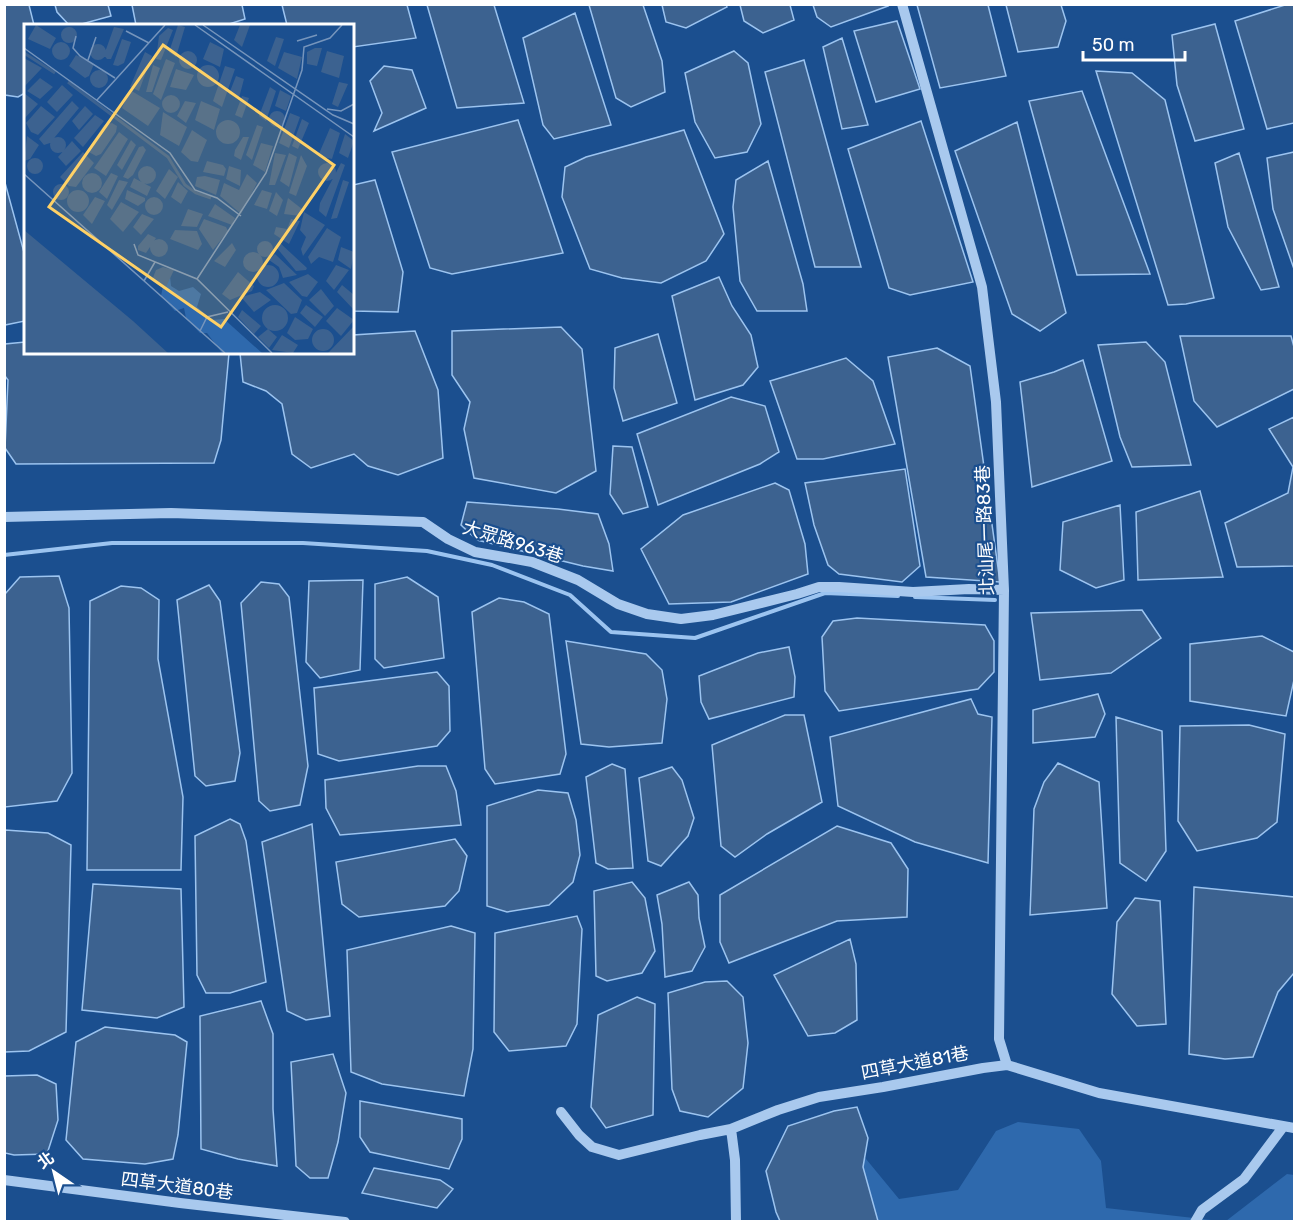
<svg xmlns="http://www.w3.org/2000/svg" width="1299" height="1226" viewBox="0 0 1299 1226" font-family="Rubik,'Noto Sans TC',sans-serif">
  <style>
    .green { fill: #2e69ad }
    .water { fill: #3c6290; stroke: #9cc4f0; stroke-width: 1.5 }
    .lines { fill: none; stroke-linecap: round; stroke-linejoin: round }
    .stream { stroke: #9cc4f0; stroke-width: 4 }
    .minor { stroke: #a9c9ee; stroke-width: 10 }
    .labels { text-anchor: middle; stroke-width: 4.5; stroke-linejoin: round; paint-order: stroke }
    .street-label { font-size: 18px; fill: #fff; stroke: #1b4f8f }
    .inset-river { fill: none; stroke: #3c6290; stroke-width: 3 }
    .inset-road { fill: none; stroke: #7695bc; stroke-width: 1.5 }
    .view { fill: #ffd166; fill-opacity: 0.15; stroke: #ffd166; stroke-width: 3 }
    .inset-edge { fill: none; stroke: #fff; stroke-width: 3 }
  </style>
  <rect width="100%" height="100%" fill="#1b4f8f"/>
  <!-- green -->
  <path class="green" d="M1018 1122 1079 1129 1101 1161 1106 1208 1220 1221H855L857 1148 899 1199 958 1190 996 1131Z
    M1287 1174 1294 1175V1221H1226Z"/>
  <!-- water -->
  <path class="water" d="M887 4 888 6 831 27 817 17 813 5Z
    M1288 4 1294 5V123L1267 129 1235 21Z
    M4 5H29L34 25 26 26 25 93 18 97 5 95Z
    M55 5H108L111 16 78 25H69L57 12Z
    M132 5H242L245 19 226 25H136Z
    M282 5H407L416 38 353 47 352 26 287 25Z
    M427 5H494L524 103 457 108Z
    M589 5H643L662 61 665 92 631 107 616 98Z
    M726 5 727 7 686 28 666 22 662 5Z
    M740 5H790L794 20 763 33 744 21Z
    M917 5H988L1006 76 940 88Z
    M1006 5H1061L1066 21 1058 47 1018 52Z
    M575 13 611 125 554 139 543 125 523 38Z
    M897 21 920 89 876 102 854 31Z
    M1215 24 1244 129 1195 141 1177 85 1172 35Z
    M842 38 868 125 842 129 823 47Z
    M734 51 748 63 761 124 747 152 715 158 695 122 685 73Z
    M804 60 861 267H815L765 72Z
    M384 66 412 70 426 108 374 131 382 113 370 81Z
    M1096 71 1132 73 1165 100 1214 298 1186 304 1168 305Z
    M1082 91 1150 274 1077 275 1029 101Z
    M518 120 563 253 452 274 430 268 392 152Z
    M921 121 973 282 910 295 889 288 848 149Z
    M1017 122 1066 313 1040 331 1012 314 955 151Z
    M684 130 724 234 706 261 661 283 622 278 590 269 562 197 565 167 586 157Z
    M1294 152V269L1273 209 1267 158Z
    M1239 153 1279 287 1261 290 1228 227 1215 163Z
    M768 161 803 284 807 311H757L740 281 733 207 736 180Z
    M4 179 25 256V321L5 325Z
    M375 180 403 272 398 312 353 311V185Z
    M719 277 732 306 751 335 758 367 743 385 695 400 672 296Z
    M561 327 582 349 596 471 556 493 474 478 464 429 470 402 452 375V331Z
    M415 331 438 390 443 458 398 475 368 466 354 454 311 468 292 454 282 404 266 391 243 382 240 353 352 352 353 335Z
    M658 334 677 403 623 421 614 388 615 348Z
    M1180 336H1291L1294 347V389L1217 427 1194 401Z
    M25 342 26 352 229 353 221 440 214 463 16 464 5 448 8 380 5 376V344Z
    M1146 342 1165 362 1191 465 1132 467 1120 437 1098 345Z
    M937 348 970 366 1000 582 926 577 888 357Z
    M846 358 873 381 895 444 823 459H797L770 381Z
    M1083 360 1112 461 1032 487 1020 382 1054 372Z
    M731 397 765 406 779 452 760 464 658 505 637 434Z
    M1294 417V566L1237 567 1225 523 1288 493 1293 467 1269 429Z
    M613 446 632 447 648 507 623 514 610 494Z
    M905 469 920 566 902 582 839 574 828 565 814 525 805 483Z
    M775 483 789 490 805 544 808 574 731 602 669 604 641 549 683 515Z
    M1200 491 1223 577 1138 580 1136 512Z
    M467 502 558 509 598 514 609 544 613 571 583 566 477 540 461 525Z
    M1120 505 1124 580 1096 588 1060 570 1063 522Z
    M59 576 69 608 72 773 57 801 5 807V594L20 577Z
    M407 577 438 597 444 658 384 668 375 659V584Z
    M363 580 360 670 320 678 306 662 309 581Z
    M261 582 279 584 289 597 308 766 300 805 270 811 259 801 241 603Z
    M209 585 220 601 240 753 235 781 206 786 195 776 177 600Z
    M121 586 141 588 159 600 158 659 183 797 181 870H87L90 601Z
    M499 598 524 602 549 614 566 754 560 774 495 784 485 769 472 612Z
    M1142 610 1161 638 1111 673 1040 680 1031 613Z
    M857 618 985 625 994 641V672L978 689 839 711 825 691 822 637 833 621Z
    M1262 636 1294 652V680L1286 716 1190 701V644Z
    M566 641 646 654 662 670 667 699 662 743 609 747 581 744Z
    M789 647 795 677 794 697 709 719 701 702 699 676 758 653Z
    M437 672 449 686 450 731 437 746 339 761 318 754 314 688Z
    M1098 694 1105 714 1095 737 1033 743V710Z
    M971 699 978 714 992 717 988 863 915 842 838 806 830 737Z
    M785 715H804L822 802 767 834 735 857 721 846 712 745Z
    M1116 717 1162 731 1166 851 1146 881 1120 863Z
    M1249 725 1285 734 1277 822 1257 838 1197 851 1178 821 1180 726Z
    M1058 763 1099 782 1107 908 1030 915 1034 809 1044 782Z
    M612 764 625 769 633 868 608 869 596 863 586 777Z
    M418 766H446L456 791 461 825 340 835 326 808 325 780Z
    M672 767 682 780 694 818 688 836 661 866 648 861 639 778Z
    M538 790 568 793 576 820 580 855 573 882 549 905 507 912 487 906V806Z
    M230 819 240 824 246 841 266 982 230 993H206L197 975 195 836Z
    M312 824 330 1016 306 1020 287 1011 262 842Z
    M837 826 891 843 908 869 907 917 837 921 729 963 720 942V895Z
    M5 830 48 833 71 845 66 1032 29 1051 5 1052Z
    M455 839 467 856 459 891 445 906 359 917 342 904 336 862Z
    M632 882 645 898 655 951 642 973 607 981 596 976 594 891Z
    M689 882 698 895 699 918 705 947 692 971 665 977 662 924 657 895Z
    M93 884 181 889 184 1007 157 1018 82 1010Z
    M1194 887 1294 897V973L1278 992 1253 1057 1225 1059 1189 1054Z
    M1135 898 1160 901 1166 1024 1137 1026 1112 994 1117 922Z
    M577 916 582 929 577 1024 566 1046 509 1051 494 1032 495 933Z
    M451 926 475 933 473 1049 464 1096 382 1084 351 1072 347 950Z
    M850 939 856 964 857 1020 835 1033 808 1036 774 975Z
    M727 981 743 997 748 1043 743 1088 708 1117 680 1111 672 1089 668 993 705 982Z
    M637 997 655 1004 653 1115 606 1128 591 1107 598 1015Z
    M261 1001 273 1034V1109L277 1166 238 1159 201 1149 200 1016Z
    M105 1027 175 1035 187 1042 178 1135 173 1159 145 1164 83 1159 66 1140 76 1042Z
    M333 1054 346 1093 338 1142 328 1178H310L296 1166 291 1062Z
    M37 1075 56 1084 58 1120 47 1154 14 1155 5 1153V1076Z
    M360 1101 462 1119V1139L449 1169 370 1152 360 1137Z
    M857 1107 868 1138 863 1167 878 1221H780L776 1212 766 1171 788 1126 834 1111Z
    M374 1168 440 1180 453 1189 437 1208 362 1193Z"/>
  <g class="lines">
    <!-- stream -->
    <path class="stream" d="M4 555 112 543H303L427 551 492 565 570 595 611 632 695 638 825 593 898 596
      M915 597 995 600"/>
    <!-- minor -->
    <path class="minor" d="M902 4 982 287 996 402 1004 590 999 1039 1007 1065
      M4 517 171 513 423 522 448 539 475 552 532 562 578 580 618 604 647 614 681 619 713 615 797 594 819 587H839L913 592 969 589 1004 590
      M561 1112 579 1135 592 1147 619 1155 700 1135 731 1129 778 1110 819 1097 883 1087 983 1068 1007 1065 1099 1093 1294 1128
      M731 1129 735 1160 736 1222
      M4 1180 180 1203 345 1222
      M1195 1222 1202 1210 1244 1179 1283 1127"/>
  </g>
  <g class="labels">
    <!-- street labels -->
    <g class="street-label">
      <text transform="translate(985 530) rotate(-92)" y="6">北汕尾一路83巷</text>
      <text transform="translate(513 542) rotate(17)" y="6">大眾路963巷</text>
      <text transform="translate(915 1063) rotate(-11)" y="6">四草大道81巷</text>
      <text transform="translate(177 1186) rotate(7)" y="6">四草大道80巷</text>
    </g>
  </g>
  <!-- overview -->
  <g transform="translate(24 24)">
    <rect width="330" height="330" fill="#1b4f8f"/>
    <path d="M146 252 147 262 155 267 169 263 177 270 173 283 188 296 200 295 238 329H198L183 309H176L162 294 160 284 151 287 137 272 140 257Z" fill="#2e69ad"/>
    <path d="M12 1 32 14 26 25 4 15ZM154 1 161 3 152 33 145 28ZM216 1H226L218 23 210 16ZM90 3 100 5 87 35H83L80 31ZM37 11a8 8 0 1 1 16 0a8 8 0 1 1-16 0ZM144 4 149 6 137 36 132 35 135 12ZM252 13 260 15 251 42 243 37ZM98 15 107 18 100 39 94 42 89 41ZM28 27a9 9 0 1 1 18 0a9 9 0 1 1-18 0ZM186 18 200 25 196 43 179 35ZM66 28a8 8 0 1 1 16 0a8 8 0 1 1-16 0ZM291 24H298L293 42 283 40V28ZM155 36a9 9 0 1 1 18 0a9 9 0 1 1-18 0ZM303 27 320 32 315 54 297 48ZM121 28 128 32 115 67 106 63ZM260 28 278 33 273 55 254 44ZM52 31 70 40 65 52 61 54 45 42ZM0 34 18 44 0 63ZM142 35 151 39 137 76 129 70ZM129 41 136 44 128 68H122ZM173 52a11 11 0 1 1 22 0a11 11 0 1 1-22 0ZM201 42 211 45 198 83 189 77ZM152 45 170 51 162 66 146 63ZM66 55a9 9 0 1 1 18 0a9 9 0 1 1-18 0ZM212 52 220 55 215 74 205 70ZM16 54 29 63 16 75 3 67ZM315 58 324 60 314 83 308 80ZM38 61 49 71 33 88 23 78ZM246 63 252 67 242 97 235 92ZM106 66 136 84 124 102 98 84ZM256 66 267 72 262 87 251 82ZM0 69 14 80 0 95ZM138 80a9 9 0 1 1 18 0a9 9 0 1 1-18 0ZM218 72 225 74 218 94 211 91ZM48 77 55 84 26 119 20 121 15 115ZM161 77 172 79 162 99 153 92ZM177 77 196 85 190 106 171 96ZM17 82 31 93 14 111 7 108 2 99ZM61 82 69 90 55 106 48 97ZM245 95a8 8 0 1 1 16 0a8 8 0 1 1-16 0ZM139 88 163 103 155 122 136 111ZM266 89 276 93 265 124 255 119ZM71 91 80 97 59 123 50 114ZM278 95 285 99 274 125 268 122ZM192 108a12 12 0 1 1 24 0a12 12 0 1 1-24 0ZM88 99 93 102 92 108 77 130 72 132 63 127 80 101ZM233 101 239 103 228 136 222 131ZM306 104 316 109 308 135 294 132ZM168 106 183 116 174 138 167 137 157 128ZM95 108 104 115 82 152 70 144ZM321 110 330 117 324 134 315 129ZM3 112 15 121 6 135 0 137ZM219 113H225L217 136 210 132 211 126ZM26 121a8 8 0 1 1 16 0a8 8 0 1 1-16 0ZM107 116 112 121 98 146 93 141ZM48 117 57 127 42 142 34 133ZM237 119 249 122 241 148 229 141ZM119 122 122 126 109 151 104 155 99 153 115 123ZM59 128 70 139 52 163 45 162 36 153ZM251 129 262 131 251 161H245ZM265 129 273 133 265 163 256 157ZM277 131 283 142 272 172 265 169ZM3 142a8 8 0 1 1 16 0a8 8 0 1 1-16 0ZM183 137 199 141 202 145 200 152 179 148ZM317 139 321 141 302 193 295 187 296 179ZM294 148a9 9 0 1 1 18 0a9 9 0 1 1-18 0ZM205 142 217 146 216 162 202 155ZM114 151a9 9 0 1 1 18 0a9 9 0 1 1-18 0ZM145 145 154 153 141 175 132 167ZM58 159a10 10 0 1 1 20 0a10 10 0 1 1-20 0ZM87 149 94 152 83 175 75 168ZM223 150 233 159 217 190 196 172 200 159 215 166ZM181 152 196 156 192 171 171 162 173 153ZM110 154 127 163 123 172 106 163ZM95 156 104 158 88 186 83 181ZM319 156 325 158 313 194 307 195ZM154 158 164 167 157 180 147 173ZM29 168a8 8 0 1 1 16 0a8 8 0 1 1-16 0ZM103 166 121 174V177L114 182 101 175ZM238 166 248 169 243 185 230 181ZM43 177a11 11 0 1 1 22 0a11 11 0 1 1-22 0ZM252 168 259 176 253 192 245 187ZM71 173 81 177 68 200 59 191ZM121 182a9 9 0 1 1 18 0a9 9 0 1 1-18 0ZM264 174 278 185 276 192 260 190ZM97 178 115 188 99 208 86 195ZM191 180 211 194 208 201 184 192ZM164 185 179 190 173 203 157 202ZM280 188 301 201 279 232 277 225 282 213 276 206ZM118 190 130 195 117 211 109 203ZM180 195 202 203 204 207 189 226 175 205ZM267 195 276 197 265 220 250 210 252 203 263 205ZM303 204 317 213 309 238 295 233 287 240 284 233ZM0 206 109 297 144 329H0ZM151 206 173 207 178 220 174 226 146 215ZM124 210 132 214 122 229 114 226V222ZM126 224a9 9 0 1 1 18 0a9 9 0 1 1-18 0ZM233 225a8 8 0 1 1 16 0a8 8 0 1 1-16 0ZM255 218 283 244 282 246 272 247 252 223ZM208 219 212 226 201 243 190 237ZM317 223 330 228 327 245 314 236ZM219 238a10 10 0 1 1 20 0a10 10 0 1 1-20 0ZM251 230 273 251 259 254 255 243 245 236ZM312 241 325 246 310 266 302 257ZM233 252a11 11 0 1 1 22 0a11 11 0 1 1-22 0ZM139 243 150 246 141 265 128 256 132 246ZM214 248 230 262 228 267 206 276 198 270ZM284 250 294 258 283 273 278 272 265 258ZM260 259 278 276 273 289 267 290 242 266ZM318 261 330 271V286L313 268ZM297 265 310 282 301 292 285 276ZM236 268 247 276 230 288 217 273ZM282 281 299 293 291 303 276 289ZM238 294a13 13 0 1 1 26 0a13 13 0 1 1-26 0ZM313 284 330 296 317 312 302 297ZM218 286 237 302 230 310 214 293ZM271 293 289 305 284 315 271 316 263 309ZM330 302V329H304ZM244 305 253 313 245 324 234 313ZM288 316a11 11 0 1 1 22 0a11 11 0 1 1-22 0ZM258 311 274 321 269 329 248 326Z" fill="#3c6290"/>
    <path class="inset-river" d="M0 29 31 49M44 58 144 133 161 161 172 169 187 174"/>
    <path class="inset-road" d="M171 1 330 113M179 1 309 91 330 100M102 7 125 19M52 12 49 24 56 32 91 54M273 17 293 11M0 24 146 129 171 166 193 174 217 192M64 36 72 13M73 76 141 1M303 85 317 87 330 80M0 150 201 329M110 220 114 231 173 255 248 329M173 255 242 149 278 46 280 23 306 14 318 1M120 257 131 238M176 307 183 293 204 288"/>
    <path class="view" d="M139 21 310 141 197 303 25 183Z"/>
    <rect width="330" height="330" class="inset-edge"/>
  </g>
  <!-- border -->
  <rect width="1299" height="1226" fill="none" stroke="#ffffff" stroke-width="12"/>
  <!-- north arrow -->
  <g transform="translate(54 1172) rotate(325)" stroke="#1b4f8f" stroke-width="4.5" paint-order="stroke">
  <path d="M0-4.5L10 22L0 15L-10 22Z" fill="#ffffff"/>
  <text y="-9" font-size="16" font-weight="bold" text-anchor="middle" fill="#ffffff">北</text>
  </g>
  <!-- scale -->
  <path d="M1083 51v9h102v-9" fill="none" stroke="#ffffff" stroke-width="3"/>
  <text x="1092" y="51" font-size="18" fill="#ffffff" stroke="#1b4f8f" stroke-width="4.5" paint-order="stroke">50 m</text>
</svg>
